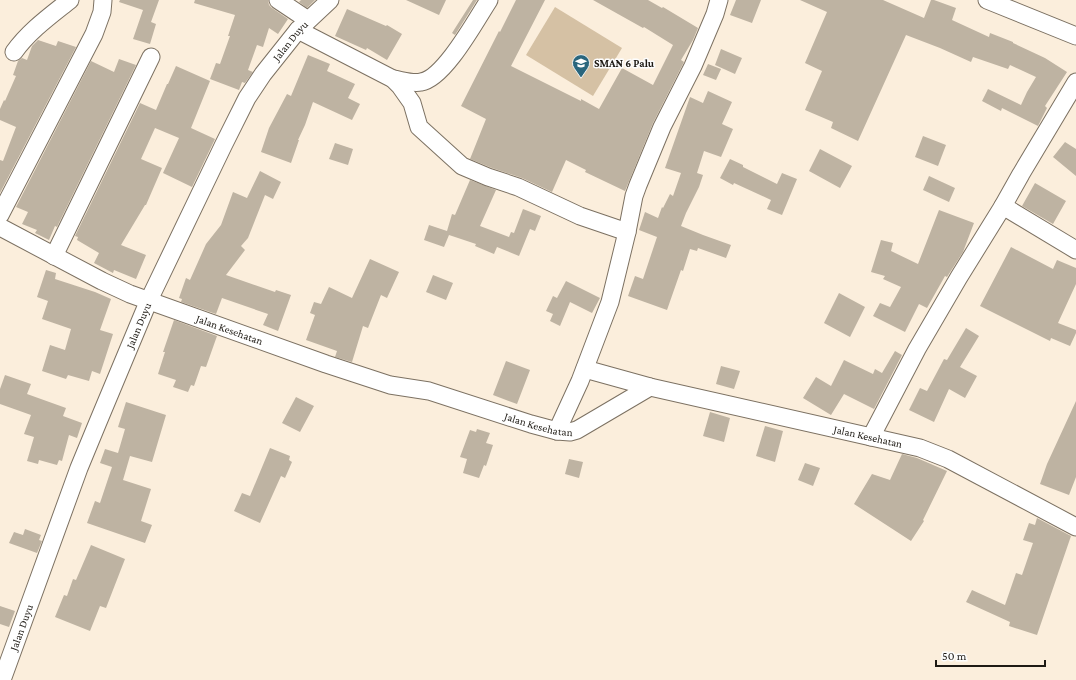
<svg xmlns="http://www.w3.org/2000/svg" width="1076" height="680" viewBox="0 0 1076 680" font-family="'Crimson Pro',serif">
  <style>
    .green { fill: #d5c1a4 }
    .building { fill: #beb3a2 }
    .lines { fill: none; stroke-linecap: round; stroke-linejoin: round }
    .street-casing { stroke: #7c7162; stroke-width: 19 }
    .street { stroke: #fff; stroke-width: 17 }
    .labels { text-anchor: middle; stroke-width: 3; stroke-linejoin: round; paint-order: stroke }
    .street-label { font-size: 11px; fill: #1e1a14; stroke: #fdfdfd }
    .poi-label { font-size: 11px; font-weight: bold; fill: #1e1a14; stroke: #fdfdfd; text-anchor: start }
  </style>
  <rect width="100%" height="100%" fill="#fbeedc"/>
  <!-- green -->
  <path class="green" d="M555 7 622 48 593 96 526 55Z"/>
  <!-- building -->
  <path class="building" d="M120 0H159L151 22 156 24 150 44 133 39 143 10 119 2Z
    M195 0H268L269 5 272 8 288 19 278 34 269 28 263 47 257 45 248 70 253 72 245 83 242 82 239 90 210 79 216 63 220 64 230 36H228L235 15 194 3Z
    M301 0H315L307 8 299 2Z
    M406 0H446L439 15Z
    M473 0H477L455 35 452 33Z
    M516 0H545L511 66 581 101V99L599 109 622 68 653 85 673 45 644 27 643 28 593 0H648L662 8 663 7 698 28 693 40 681 60 684 62 653 123 625 191 585 172 586 170 566 160 552 192 522 178 492 168 470 159 486 119 461 106 499 31 500 32Z
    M736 0H761L752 23 730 15Z
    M800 0H883L924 18 931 0H934L956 8 952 20 989 37 990 33 1013 42V43L1045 58 1067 72 1045 106 1047 108 1038 126 1002 108 1001 111 982 101 988 89 1021 105 1027 92 1036 77 1010 65 1008 69 973 57 971 62 940 48 906 35 858 141 831 128 833 122 805 110 822 71 805 63 827 12Z
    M347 9 386 26 387 25 402 34 387 60 367 48 366 50 335 36Z
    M38 40 56 46 58 41 76 47 0 193V160L3 161 16 127 0 120V109L4 100 5 101 16 76 13 75 18 61 22 58 27 60 32 46Z
    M721 49 742 58 735 74 715 65Z
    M308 55 330 64 327 71 355 84 348 98 360 104 352 120 313 102 305 125 298 140H299L291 163 261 152 269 128 287 94 291 96Z
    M119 59 136 65 57 227 55 226 49 240 35 233 37 230 22 224 28 212 16 207 91 61 114 72Z
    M708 64 721 69 716 80 703 75Z
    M176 66 210 81 191 128 215 139 192 187 163 173 179 138 155 128 141 159 162 168 146 205H145L121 245 146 255 136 279 114 270 113 273 94 263 99 253 77 240 78 237 75 236 140 103 156 110 167 84H168Z
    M708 91 732 102 722 124 733 129 721 157 704 151 697 173 703 175 699 187 686 213 681 226 703 235 731 245 726 258 698 248 697 251 690 249 683 271 681 270 667 310 628 296 635 276 643 279 657 237 639 230 645 212 658 218 662 207 663 208 670 194 673 196 681 173 665 168 690 97 703 103Z
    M923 136 946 145 938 166 915 157Z
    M1065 142 1076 149V176L1053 157Z
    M335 143 353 149 348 165 329 159Z
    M820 149 852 166 840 188 809 171Z
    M730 159 743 165V167L777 184 782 173 797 179 782 215 767 209 771 200 734 183 733 185 720 178Z
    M260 171 281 182 273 199 265 195 248 238 241 246 245 250 226 275 275 292 276 290 291 295 278 331 263 325 268 314 222 298 216 314 181 302 182 299 179 298 186 278 190 280 206 244 221 225 233 192 247 198Z
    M929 176 955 188 949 202 923 190Z
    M470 180 496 190 480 226 509 237 511 232 514 233 523 209 541 216 535 231 530 229 519 256 497 247 494 254 475 246 476 244 449 235 444 247 424 240 429 225 447 231 452 214 455 215Z
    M1035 183 1066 201 1053 224 1022 206Z
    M939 210 974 223 963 252 947 277 945 276 927 308 919 304 905 332 873 316 880 303 890 307 901 287 883 279 885 276 871 272 881 240 893 243 891 251 918 264Z
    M1011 247 1053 269 1057 260 1076 268V284L1058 323 1076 330V333L1070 346 1051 338 1050 341 980 306Z
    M370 259 399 272 387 298 381 295 368 328 363 326 352 362 335 357 337 351 306 340 315 315 310 313 314 302 321 304 329 287 352 298Z
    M46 270 56 273 55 279 95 292 111 299 100 330 113 334 100 374 92 371 89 381 68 375 66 379 42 371 50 345 65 350 71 329 42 319 48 301 37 297Z
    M433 275 453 283 446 300 426 292Z
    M566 281 600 298 592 313 570 302 560 326 550 321 553 314 546 311 553 296 557 298Z
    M839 293 865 307 850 337 824 323Z
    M174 320 217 336 206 367 201 366 194 386 191 385 188 392 173 387 176 380 158 374 165 352H163Z
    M966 328 979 336 960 367 977 376 965 398 949 389 934 422 909 410 920 388 927 391 944 359 947 360Z
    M895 351 902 355 874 409 844 394 831 415 803 398 816 377 831 386 844 360 873 374 875 369 882 373Z
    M506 361 530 370 517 404 493 395Z
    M721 366 740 371 734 389 716 384Z
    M5 375 31 384 27 394 66 408 63 416 82 423 77 438 69 435 62 461 59 460 57 465 39 460 38 464 27 461 34 437 24 434 31 415 0 404V389Z
    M296 397 314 406 300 432 282 423Z
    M1076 401V477L1069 495 1040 484 1047 464Z
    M126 402 166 415 152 462 130 456 123 480 151 489 141 521 152 525 145 543 87 523 95 501 100 503 112 467 100 463 105 449 118 453 125 429 118 427Z
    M710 412 730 418 724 442 703 436Z
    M765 426 783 431 775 462 756 456Z
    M477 429 490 433 486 443 493 445 486 466 484 465 479 478 463 473 467 459 460 457 470 430 476 432Z
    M270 448 290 456 289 460 292 462 285 478 281 476 260 523 234 511 242 493 250 496Z
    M902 454 917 458 947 471 923 520 924 521 911 541 854 504 872 474 890 480Z
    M569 459 583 462 579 478 565 474Z
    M805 463 820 468 813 486 798 480Z
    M1037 518 1071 536 1037 635 1009 626 1010 622 966 602 972 590 1005 605 1016 573 1022 575 1033 543 1023 540 1029 523 1035 525Z
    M25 529 41 535 39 540 42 541 37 553 9 543 14 532 23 535Z
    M91 545 125 559 106 608 100 606 90 631 55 617 64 595 67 596 73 579 76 580Z
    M0 606 15 611 9 627 0 624Z"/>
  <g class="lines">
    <!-- street casing -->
    <g class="street-casing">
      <g id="street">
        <path d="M278 0 308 20"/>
        <path d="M987 0 1076 36"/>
        <path d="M298 30 393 79 400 86 412 103 419 127 462 166 488 177 518 187 580 216 627 232"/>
        <path d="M14 52C29 31 50 16 70 0"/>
        <path d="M393 79C401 80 412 84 421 82 444 79 476 20 489 0"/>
        <path d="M1003 206 1076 250"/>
        <path d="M0 215 94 34 102 12 103 0"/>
        <path id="s1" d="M0 227 102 281 130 294 326 364 390 385 429 391 531 424 557 431 570 432 577 430 650 387"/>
        <path d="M54 256 151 57"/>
        <path id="s2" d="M585 369 650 387 920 448 948 459 1076 527"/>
        <path d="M557 431 580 381 610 302 627 232 634 196 638 185 662 127 693 66 715 14 719 0"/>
        <path d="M871 437 917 349 959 277 1003 206 1021 174 1076 82"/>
        <path id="s3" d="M2 680 79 468 98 422 149 300 223 146 247 98 263 74 298 30 330 0"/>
      </g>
    </g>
    <!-- street -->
    <use href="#street" class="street"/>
  </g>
  <!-- icons -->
  <defs>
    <g id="school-pin" transform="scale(0.9)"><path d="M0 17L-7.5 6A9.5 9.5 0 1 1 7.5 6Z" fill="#2a667d" stroke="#fdfdfd"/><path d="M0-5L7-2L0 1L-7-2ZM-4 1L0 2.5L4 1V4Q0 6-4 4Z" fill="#fff"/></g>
  </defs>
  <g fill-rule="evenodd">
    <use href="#school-pin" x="581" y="63"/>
  </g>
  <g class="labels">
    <!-- street labels -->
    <g class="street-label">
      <text dy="4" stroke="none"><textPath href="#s3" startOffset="704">Jalan Duyu</textPath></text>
      <text dy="4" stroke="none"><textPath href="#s3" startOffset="380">Jalan Duyu</textPath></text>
      <text dy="4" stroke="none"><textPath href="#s1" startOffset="252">Jalan Kesehatan</textPath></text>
      <text dy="4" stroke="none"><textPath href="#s1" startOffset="576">Jalan Kesehatan</textPath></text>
      <text dy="4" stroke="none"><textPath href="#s2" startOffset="291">Jalan Kesehatan</textPath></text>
      <text dy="4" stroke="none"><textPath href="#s3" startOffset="56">Jalan Duyu</textPath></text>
    </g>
    <!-- poi labels -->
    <g class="poi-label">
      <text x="594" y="67">SMAN 6 Palu</text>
    </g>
  </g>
  <!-- scale -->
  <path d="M936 660v6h109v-6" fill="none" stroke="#1e1a14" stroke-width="2"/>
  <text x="942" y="660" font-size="12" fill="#1e1a14" stroke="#fdfdfd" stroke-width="3" paint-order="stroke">50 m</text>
</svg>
